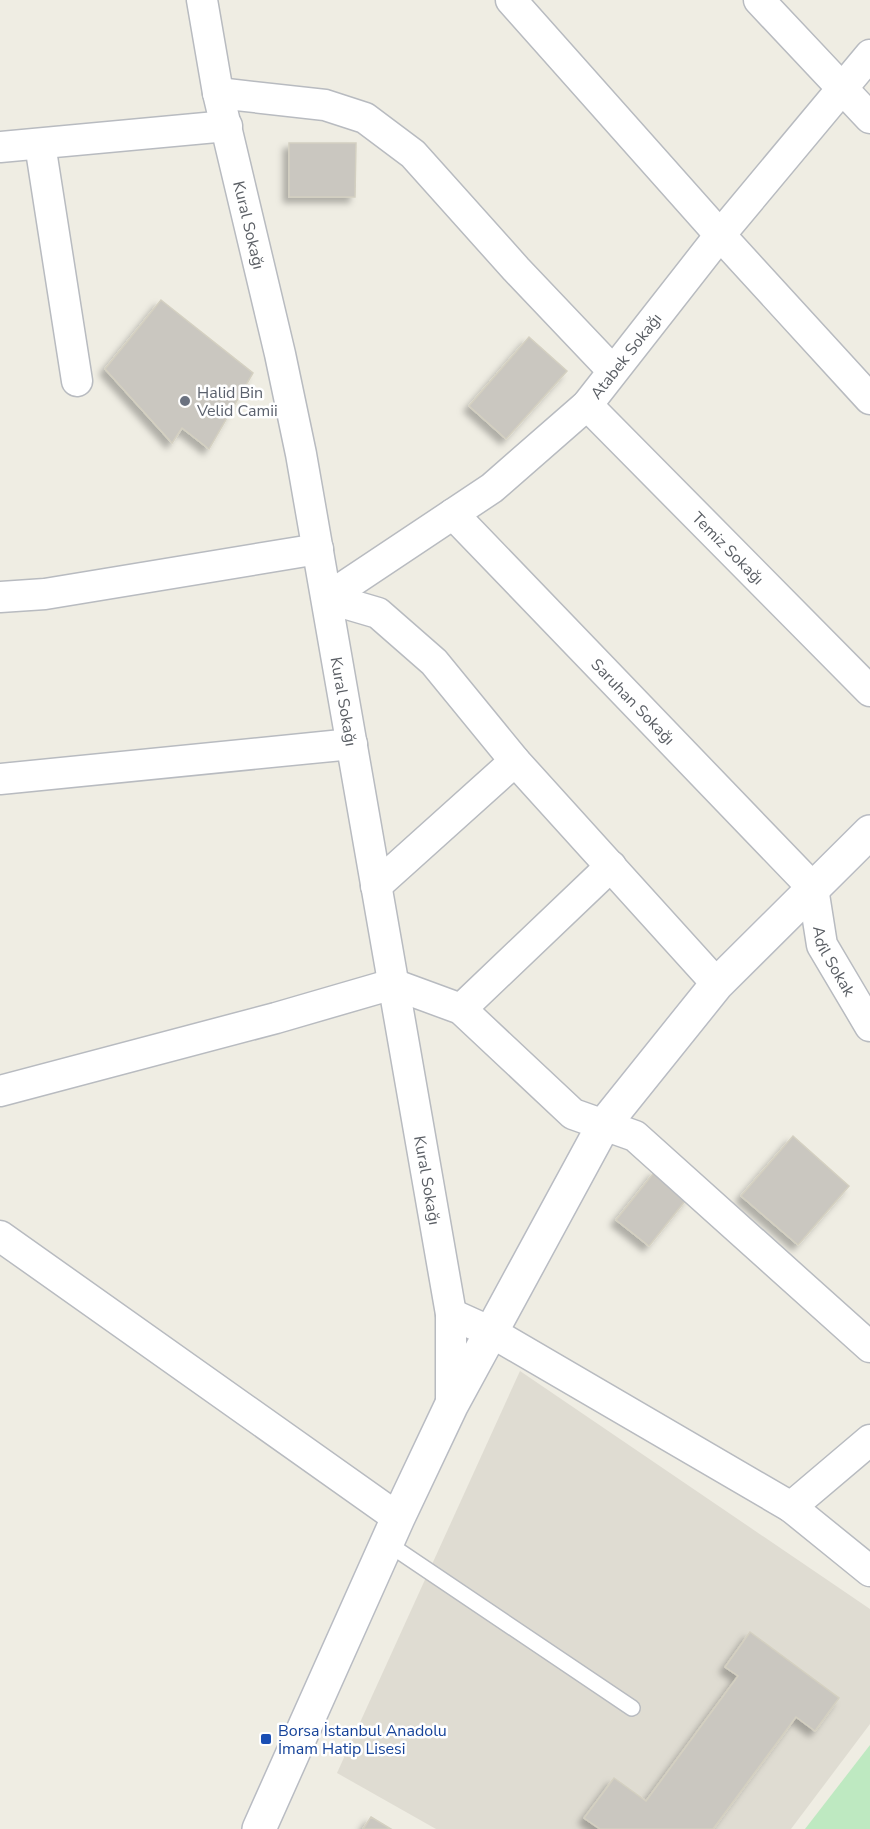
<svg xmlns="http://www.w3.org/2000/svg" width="870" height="1829" viewBox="0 0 870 1829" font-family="'Nunito Sans',sans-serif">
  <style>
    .education { fill: #dfdcd2 }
    .green { fill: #bee9c1 }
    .building { fill: #cac7c0; stroke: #d4d0c1; stroke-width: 1.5; filter: url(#shadow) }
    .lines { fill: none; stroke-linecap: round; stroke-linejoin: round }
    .lane-casing { stroke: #b8bbc0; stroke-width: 18 }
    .street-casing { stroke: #b8bbc0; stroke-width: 33 }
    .secondary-casing { stroke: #b9bcc3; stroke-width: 36 }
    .lane { stroke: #fff; stroke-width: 15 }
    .street { stroke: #fff; stroke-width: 30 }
    .secondary { stroke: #fff; stroke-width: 33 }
    .worship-dot { fill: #6b7280; stroke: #fff; stroke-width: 2 }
    .transit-dot { fill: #1a4fb4; stroke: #fff; stroke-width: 2 }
    .labels { text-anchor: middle; stroke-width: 5; stroke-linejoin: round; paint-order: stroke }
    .street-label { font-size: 16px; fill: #5b5f65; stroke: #fff }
    .worship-label { font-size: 16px; fill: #5b616d; stroke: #fff; text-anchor: start }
    .transit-label { font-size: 16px; fill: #164399; stroke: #fff; text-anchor: start }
  </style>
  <defs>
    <filter id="shadow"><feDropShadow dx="-5.5" dy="5.5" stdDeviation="3" flood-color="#0004"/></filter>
  </defs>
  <rect width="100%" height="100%" fill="#efede3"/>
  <!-- education -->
  <path class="education" d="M520 1371 870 1609V1724L791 1829H436L337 1773Z"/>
  <!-- green -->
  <path class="green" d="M870 1745V1829H805Z"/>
  <!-- building -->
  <path class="building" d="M289 143H356L355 197H289Z
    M161 300 253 373 209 449 182 428 172 443 105 369Z
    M529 337 567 371 506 439 469 406Z
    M793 1136 849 1186 798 1245 741 1196Z
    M656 1170 689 1196 649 1246 616 1220Z
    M750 1632 839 1698 815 1731 796 1717 713 1829H600L584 1818 614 1778 646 1801 738 1676 725 1667Z
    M371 1817 391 1829H363Z"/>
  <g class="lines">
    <!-- lane casing -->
    <g class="lane-casing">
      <path id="lane" d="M387 1543 632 1708"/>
    </g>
    <!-- street casing -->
    <g class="street-casing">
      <g id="street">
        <path id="s1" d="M202 0 218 93 280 354 301 454 451 1314V1406"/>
        <path d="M511 0 720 235 870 399"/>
        <path d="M759 0 870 118"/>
        <path d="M218 93 325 105 365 118 413 154 516 269 612 370"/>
        <path d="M40 144 77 381"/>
        <path d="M0 147 227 126"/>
        <path id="s2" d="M587 405 870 691"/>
        <path id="s3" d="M453 514 813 888 822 945 870 1026"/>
        <path d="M0 597 45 594 318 549"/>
        <path id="s4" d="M327 598 492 488 587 405 720 235 870 55"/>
        <path d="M327 598 378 613 434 662 515 761 717 984"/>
        <path d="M0 779 352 744"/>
        <path d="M376 886 515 761"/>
        <path d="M461 1009 611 866"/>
        <path d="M0 1091 276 1018 393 984 461 1009 573 1114 635 1136 870 1347"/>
        <path d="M0 1236 398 1518"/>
        <path d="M451 1314 491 1332 791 1507 870 1571"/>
        <path d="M791 1507 870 1440"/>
      </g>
    </g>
    <!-- secondary casing -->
    <g class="secondary-casing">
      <path id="secondary" d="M259 1829 398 1518 451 1406 603 1126 717 984 870 832"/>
    </g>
    <!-- lane -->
    <use href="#lane" class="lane"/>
    <!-- street -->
    <use href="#street" class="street"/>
    <!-- secondary -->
    <use href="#secondary" class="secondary"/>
  </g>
  <!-- markers -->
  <circle class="worship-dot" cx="185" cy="401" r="6"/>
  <rect class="transit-dot" x="260" y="1733" width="12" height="12" rx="3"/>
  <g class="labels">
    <!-- street labels -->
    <g class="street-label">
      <text dy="6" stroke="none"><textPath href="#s1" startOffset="230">Kural Sokağı</textPath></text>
      <text dy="6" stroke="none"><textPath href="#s4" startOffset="387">Atabek Sokağı</textPath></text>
      <text dy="6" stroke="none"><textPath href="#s2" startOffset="201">Temiz Sokağı</textPath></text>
      <text dy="6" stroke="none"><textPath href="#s1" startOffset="716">Kural Sokağı</textPath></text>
      <text dy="6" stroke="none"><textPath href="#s3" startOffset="260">Saruhan Sokağı</textPath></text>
      <text dy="6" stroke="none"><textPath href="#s3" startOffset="596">Adil Sokak</textPath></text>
      <text dy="6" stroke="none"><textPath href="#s1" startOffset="1202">Kural Sokağı</textPath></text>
    </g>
    <!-- worship labels -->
    <g class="worship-label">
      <text x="197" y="398">Halid Bin<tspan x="197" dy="18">Velid Camii</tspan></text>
    </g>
    <!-- transit labels -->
    <g class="transit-label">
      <text x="278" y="1736">Borsa İstanbul Anadolu<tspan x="278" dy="18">İmam Hatip Lisesi</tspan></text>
    </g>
  </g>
</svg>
